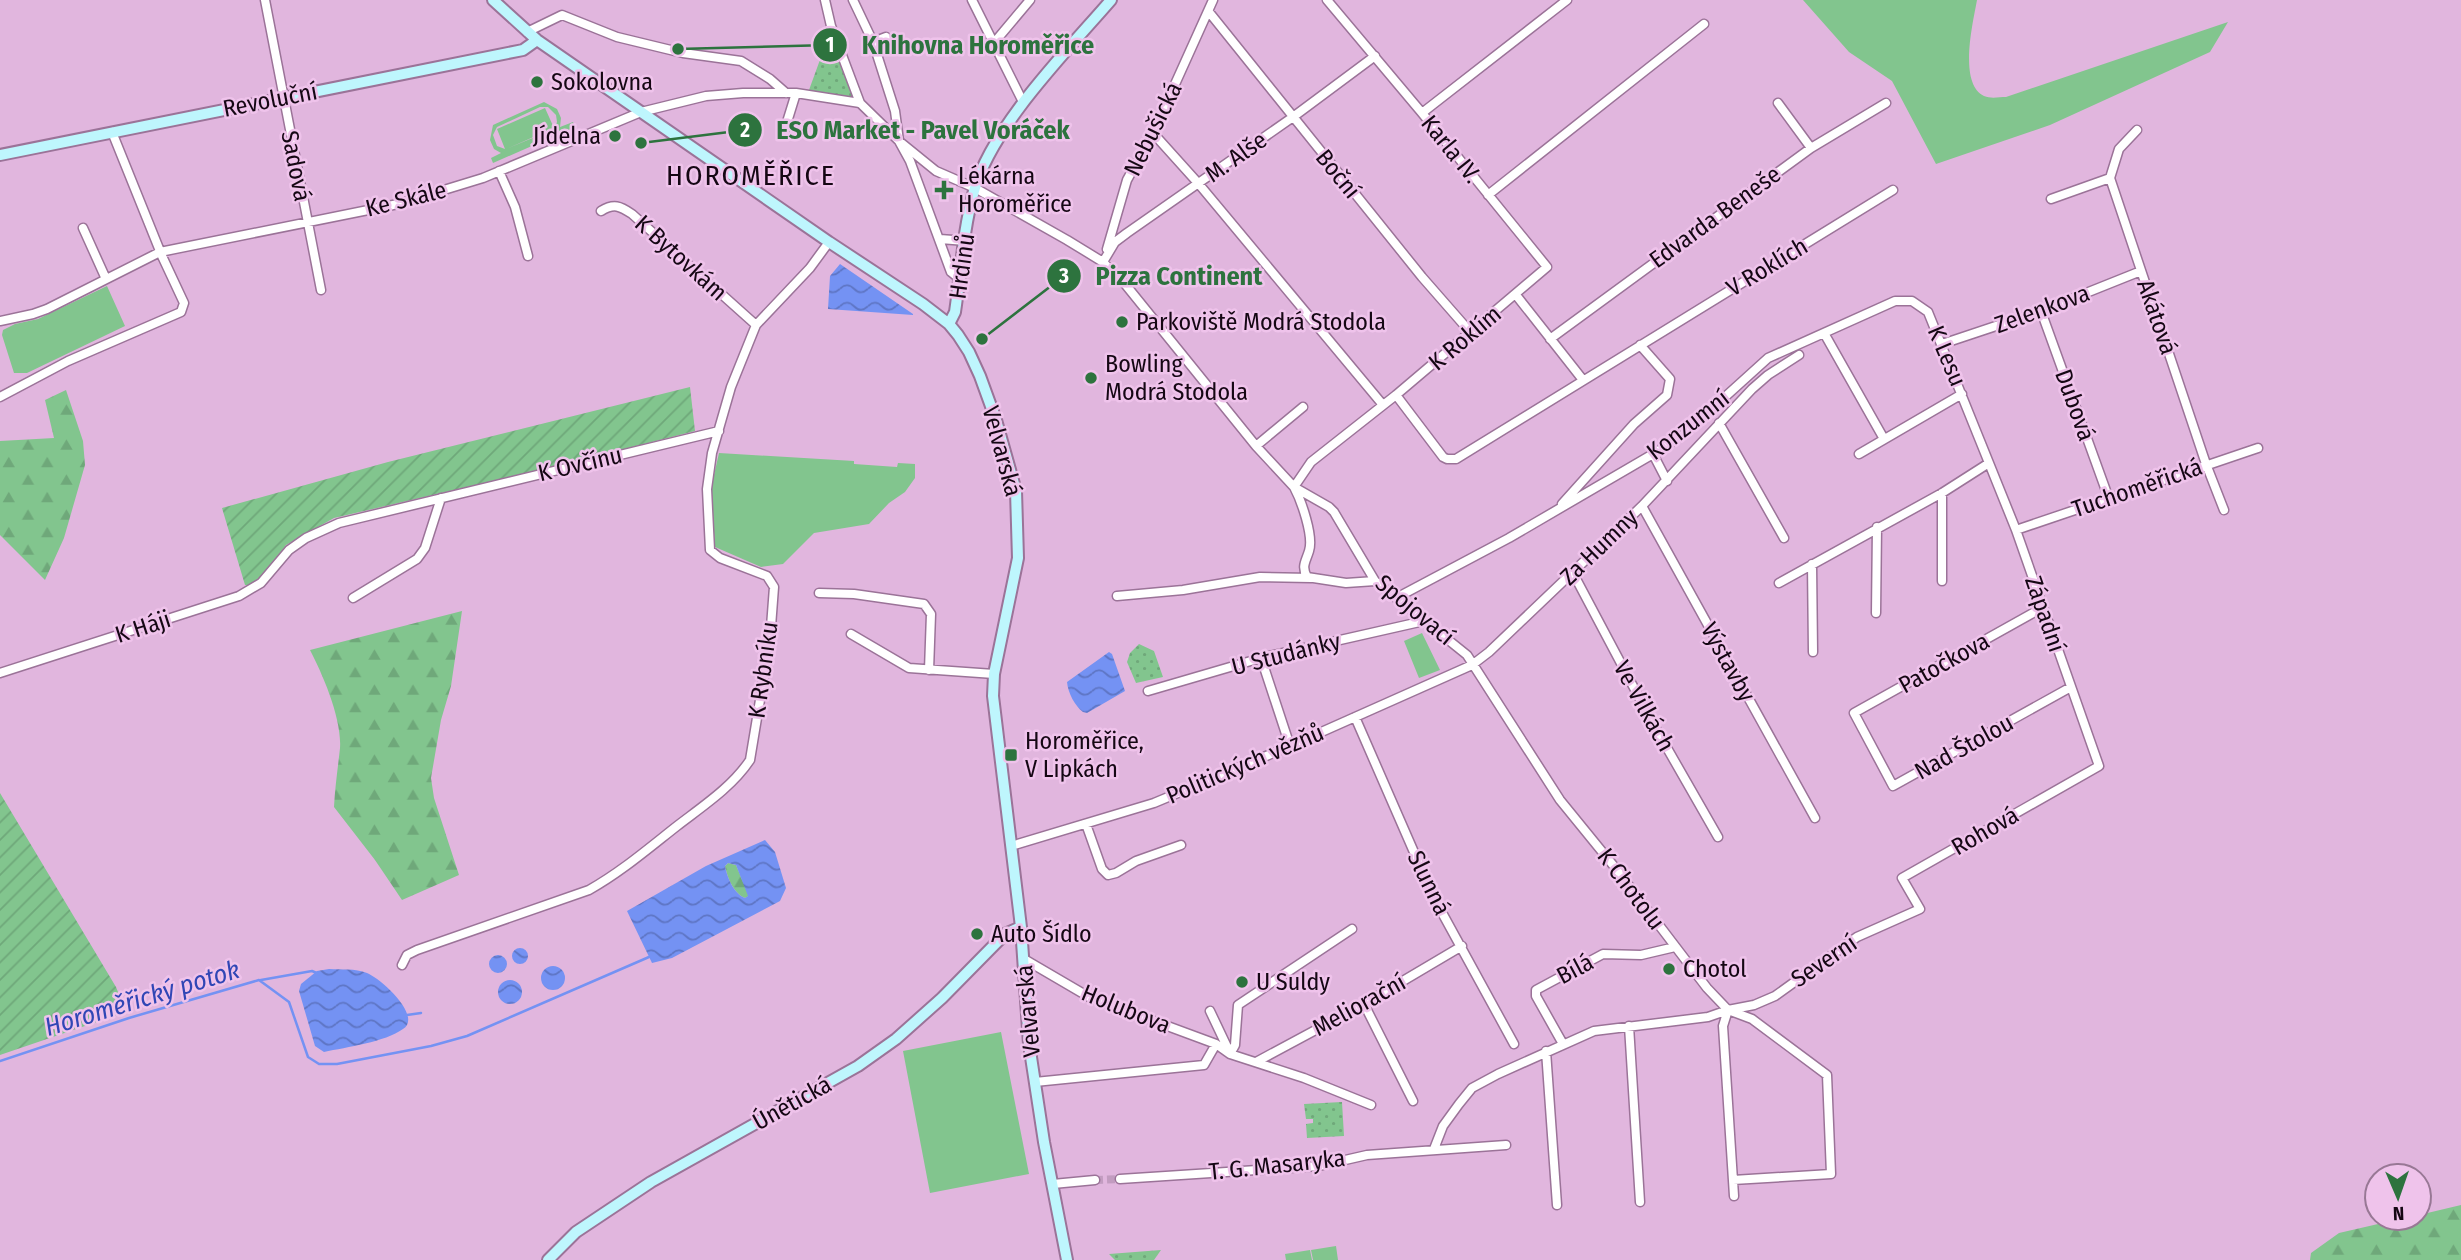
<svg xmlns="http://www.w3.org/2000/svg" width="2461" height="1260" viewBox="0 0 2461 1260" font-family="'Fira Sans Condensed',sans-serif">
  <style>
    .grass { fill: #82c58e; fill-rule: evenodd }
    .forest { fill: url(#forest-firs) }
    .park { fill: url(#park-dots) }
    .garden { fill: url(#garden-furrows) }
    .water { fill: url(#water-waves); fill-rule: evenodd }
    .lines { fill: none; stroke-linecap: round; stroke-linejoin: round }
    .stream { stroke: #7492f3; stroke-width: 2.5 }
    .street-tunnel { stroke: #c29cc0; stroke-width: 8; stroke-dasharray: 8 4; stroke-linecap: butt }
    .street-casing { stroke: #9b7398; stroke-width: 11 }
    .secondary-casing { stroke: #9b7398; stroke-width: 14 }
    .street { stroke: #fff; stroke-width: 8 }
    .secondary { stroke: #bef6fd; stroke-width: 10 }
    .poi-dot { fill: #2d733e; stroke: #efc3eb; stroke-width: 2.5 }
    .labels { text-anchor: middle; stroke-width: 5; stroke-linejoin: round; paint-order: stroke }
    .poi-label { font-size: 24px; fill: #150714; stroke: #efc3eb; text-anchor: start }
    .street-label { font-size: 24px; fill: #150714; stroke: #efc3eb }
    .water-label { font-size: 26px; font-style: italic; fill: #3046b5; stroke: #efc3eb }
    .quarter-label { font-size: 28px; letter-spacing: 2px; fill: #150714; stroke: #efc3eb }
    .leader { fill: none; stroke: #2d733e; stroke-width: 2.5 }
    .callout-dot { fill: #2d733e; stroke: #efc3eb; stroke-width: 2.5 }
    .mark-label { font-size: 21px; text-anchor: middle; font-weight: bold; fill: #fff }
    .callout-label { font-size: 26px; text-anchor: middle; font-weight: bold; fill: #2d733e; stroke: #efc3eb; stroke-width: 5; stroke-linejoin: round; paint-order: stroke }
  </style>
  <defs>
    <pattern id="forest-firs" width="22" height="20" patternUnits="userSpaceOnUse" patternTransform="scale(1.75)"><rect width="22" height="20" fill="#82c58e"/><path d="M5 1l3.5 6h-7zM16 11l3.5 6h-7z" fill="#6fa87a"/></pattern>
    <pattern id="park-dots" width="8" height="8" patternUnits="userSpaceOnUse" patternTransform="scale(1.75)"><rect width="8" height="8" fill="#82c58e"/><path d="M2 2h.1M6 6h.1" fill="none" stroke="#6fa87a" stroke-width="1.8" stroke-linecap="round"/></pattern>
    <pattern id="garden-furrows" width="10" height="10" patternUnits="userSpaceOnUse" patternTransform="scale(1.75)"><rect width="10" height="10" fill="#82c58e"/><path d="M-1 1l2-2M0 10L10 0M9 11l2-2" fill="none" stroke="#6fa87a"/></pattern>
    <pattern id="water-waves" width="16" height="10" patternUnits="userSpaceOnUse" patternTransform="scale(1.75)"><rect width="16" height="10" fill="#7492f3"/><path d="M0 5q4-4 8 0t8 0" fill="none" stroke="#5e75c4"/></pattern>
  </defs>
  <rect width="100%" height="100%" fill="#e1b6de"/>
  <!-- grass -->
  <path class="grass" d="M1803 0H1977C1973 23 1958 83 1984 96 1991 99 1999 97 2006 97L2228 22 2210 52 2050 125 1936 164 1892 81 1849 52Z
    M544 102 557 109 561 118 560 127 573 122 575 127 493 163 491 158 501 153 494 149 490 140 493 125ZM540 107H548L556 115 557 122 554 129 506 149 554 128 545 108 497 129 505 149 497 146 493 135 497 127Z
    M107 286 125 326 27 373H14L2 335 3 330 15 324 38 319Z
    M719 453 854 461V464L897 467 898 463 915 464V478L905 492 889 503 869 524 814 533 783 564 761 567 715 547 711 488Z
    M1422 633 1440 670 1419 678 1404 641Z
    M1001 1032 1029 1174 930 1193 903 1051Z
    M1336 1246 1338 1260H1313L1311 1250Z
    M1310 1250 1312 1260H1286L1285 1254Z"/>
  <!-- forest -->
  <path class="forest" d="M66 390 83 441 85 465 64 538 45 580 0 535V441L54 438 45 400Z
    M462 611 451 686 441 720 431 778 434 798 459 875 402 900 375 860 334 807C335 787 338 767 340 748 342 719 323 675 310 650Z
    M728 863 736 865 749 896 745 898C734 894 727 877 725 866Z
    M2461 1205V1260H2310L2311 1253 2339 1233 2404 1218H2419V1215Z"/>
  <!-- park -->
  <path class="park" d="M829 35 854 98 809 90Z
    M1139 644 1154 651 1163 677 1136 683 1127 662 1130 653Z
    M1342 1102 1344 1136 1307 1138 1306 1124 1313 1123V1119H1306L1304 1104Z
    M1161 1250 1154 1260H1115L1109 1254Z"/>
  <!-- garden -->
  <path class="garden" d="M690 387 695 431 566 464 334 518 286 545 271 567 252 585H245L222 508 388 462Z
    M0 793 116 987 126 1012 0 1055Z"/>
  <!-- water -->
  <path class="water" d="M840 264 913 314V315L828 309 830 276Z
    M1109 652 1112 654 1125 691 1087 713 1083 712C1075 706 1068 693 1067 682Z
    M765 840 775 852 786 888 780 901 672 958 652 963 627 911 706 866ZM728 863 736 865 748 896 745 898C734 894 727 877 725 866Z
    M512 956a8 8 0 1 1 16 0a8 8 0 1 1-16 0Z
    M489 964a9 9 0 1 1 18 0a9 9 0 1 1-18 0Z
    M541 978a12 12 0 1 1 24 0a12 12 0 1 1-24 0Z
    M329 969C341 970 355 968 367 973 380 978 423 1016 403 1029 385 1042 347 1047 324 1052L315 1046 299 991 301 984 317 971Z
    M498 992a12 12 0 1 1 24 0a12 12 0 1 1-24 0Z"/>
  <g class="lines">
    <!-- stream -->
    <path class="stream" d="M261 980 312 971 319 974
      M407 1015 421 1013
      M0 1061 129 1018 259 980 289 1002 308 1057 319 1064H337L431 1046 467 1036 649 957"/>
    <!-- street-tunnel -->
    <path class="street-tunnel" d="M1095 1180 1120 1179"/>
    <!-- street casing -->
    <g class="street-casing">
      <path id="street" d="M265 0 321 290
        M825 0 831 26 860 103
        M853 0 873 42 895 111 899 141 910 161 951 272 961 280
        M972 0 1023 102
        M1209 12 1422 277 1471 333
        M527 32 562 15 617 37 683 53 741 61 770 79 786 93
        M873 42 886 37
        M993 44 1030 0
        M1778 103 1811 148
        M1422 113 1567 0
        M2137 130 2119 149 2110 178 2206 464 2224 510
        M1153 133 1198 183 1383 405
        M783 135 796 93
        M499 171 515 207 528 256
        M1488 195 1704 24
        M2051 199 2110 178
        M601 211C614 203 620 206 632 214L756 325
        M83 228 106 279
        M940 239 966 241
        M1107 249 1127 180 1153 133 1213 0
        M1103 262 1115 242 1127 233 1293 117 1375 56
        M1516 295 1583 380
        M2041 311 2109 499
        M0 321 33 314 47 309 160 252 398 204 483 178 641 112 706 96 743 93H796L860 103 899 141 936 171 975 188 1067 240 1103 262 1125 284 1256 446 1294 487 1329 507 1334 512 1375 581 1467 655 1560 800 1617 870 1707 988 1728 1010 1752 1019 1827 1075 1831 1174 1733 1180
        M1824 333 1884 439
        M1550 339 1811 148 1886 103
        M1942 344 2041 311 2141 271
        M1396 395 1443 457 1447 459H1456L1893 190
        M0 397 68 361 181 312 184 303 162 256 112 132
        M1719 423 1784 538
        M1256 446 1303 407
        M1653 454 1667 481
        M1859 454 1962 394
        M1294 487 1311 462 1396 395 1547 267 1422 113 1327 0
        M1294 487C1301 500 1314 536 1309 551 1306 561 1301 566 1307 577L1346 583 1375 581
        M1562 504 1634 424 1667 395 1670 379 1640 345
        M1642 506 1815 818
        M2016 530 2258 448
        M1812 564 1813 652
        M1573 573 1651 720 1718 837
        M1942 581V493
        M819 593 854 594 924 604 931 614 929 670
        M1117 596 1183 590 1260 577 1311 578
        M353 598 417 559 425 548 441 498
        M1396 598 1509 538 1653 454 1684 434 1768 358 1895 301H1912L1928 312 1989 463 1942 493 1779 583
        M1876 613 1877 527
        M2033 613 1854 713 1893 786 2071 687
        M851 634 909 668 994 674
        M1261 658 1290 746
        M0 673 239 596 261 583 289 550 306 538 339 523 719 431
        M1148 691 1261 658 1424 621
        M1355 717 1434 898 1514 1044
        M1086 824 1102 869 1108 875 1116 873 1136 861 1181 845
        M1011 846 1154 803 1290 746 1472 665 1489 652 1642 506 1752 389 1768 375 1799 355
        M1024 959 1089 997 1216 1044 1230 1054 1304 1078 1371 1105
        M402 965 407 955 417 950 589 890C621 872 649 848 677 826 703 806 732 787 750 760L770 640 774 587 767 576 720 558 710 550 707 489 712 453 731 387 756 325 810 268 829 242
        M1364 1004 1413 1101
        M1728 1010 1723 1026 1734 1196
        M1210 1011 1229 1051
        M1629 1026 1640 1202
        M1563 1044 1536 996V990L1603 954 1641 955 1675 947
        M1546 1051 1557 1205
        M1230 1054 1235 1045 1238 1005 1352 929
        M1256 1062 1364 1004 1462 946
        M1035 1082 1204 1065 1216 1044
        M1434 1149 1443 1126 1459 1104 1472 1088 1498 1074 1594 1031 1708 1017 1728 1010 1754 1005 1775 996 1857 937 1920 909 1902 878 2099 766 2016 530 1989 463
        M1120 1179 1319 1166 1367 1155 1506 1145
        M1053 1184 1095 1180"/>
    </g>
    <!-- secondary casing -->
    <g class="secondary-casing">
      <path id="secondary" d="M493 0 537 40 829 242 923 304 949 324 958 335 969 352 980 376 996 420 1016 491 1018 558 994 674 993 696 1021 927 1029 1044 1044 1142 1067 1260
        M0 155 523 50 537 40
        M949 324 955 312C961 272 963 230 974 191 992 126 1067 51 1111 0
        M548 1260 576 1232 651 1182 858 1066 896 1039 942 998 1005 934 1021 927"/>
    </g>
    <!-- street -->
    <use href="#street" class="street"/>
    <!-- secondary -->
    <use href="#secondary" class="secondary"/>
  </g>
  <!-- markers -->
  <g class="poi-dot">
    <circle cx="537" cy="82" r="7"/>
    <circle cx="615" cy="136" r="7"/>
    <path d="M940.5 179.5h7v7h7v7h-7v7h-7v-7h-7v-7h7z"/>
    <circle cx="1122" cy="322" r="7"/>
    <circle cx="1091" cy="378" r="7"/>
    <rect x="1004" y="748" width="14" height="14" rx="3.5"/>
    <circle cx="977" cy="934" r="7"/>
    <circle cx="1669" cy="969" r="7"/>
    <circle cx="1242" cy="982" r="7"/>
  </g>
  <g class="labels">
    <!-- poi labels -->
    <g class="poi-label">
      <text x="551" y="90">Sokolovna</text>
      <text x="601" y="144" text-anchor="end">Jídelna</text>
      <text x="958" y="184">Lékárna<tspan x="958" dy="28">Horoměřice</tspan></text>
      <text x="1136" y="330">Parkoviště Modrá Stodola</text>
      <text x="1105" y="372">Bowling<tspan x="1105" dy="28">Modrá Stodola</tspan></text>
      <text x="1025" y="749">Horoměřice,<tspan x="1025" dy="28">V Lipkách</tspan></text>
      <text x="991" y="942">Auto Šídlo</text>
      <text x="1683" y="977">Chotol</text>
      <text x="1256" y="990">U Suldy</text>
    </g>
    <!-- street labels -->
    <g class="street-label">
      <text transform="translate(270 100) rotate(-11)" y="8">Revoluční</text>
      <text transform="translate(1153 129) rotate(-64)" y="8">Nebušická</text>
      <text transform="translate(1451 149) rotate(51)" y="8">Karla IV.</text>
      <text transform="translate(1236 157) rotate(-35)" y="8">M. Alše</text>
      <text transform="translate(296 166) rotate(79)" y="8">Sadová</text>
      <text transform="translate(1338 174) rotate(51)" y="8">Boční</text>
      <text transform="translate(406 199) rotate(-14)" y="8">Ke Skále</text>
      <text transform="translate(1715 217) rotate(-36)" y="8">Edvarda Beneše</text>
      <text transform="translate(681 258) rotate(42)" y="8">K Bytovkám</text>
      <text transform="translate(962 266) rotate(-82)" y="8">Hrdinů</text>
      <text transform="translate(1767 267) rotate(-31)" y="8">V Roklích</text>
      <text transform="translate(2042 309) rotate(-20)" y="8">Zelenkova</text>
      <text transform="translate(2157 317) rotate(71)" y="8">Akátová</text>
      <text transform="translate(1465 338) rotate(-40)" y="8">K Roklím</text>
      <text transform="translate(1947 356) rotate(67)" y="8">K Lesu</text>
      <text transform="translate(2075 405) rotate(70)" y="8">Dubová</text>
      <text transform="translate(1688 425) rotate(-38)" y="8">Konzumní</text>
      <text transform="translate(1002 451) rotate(75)" y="8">Velvarská</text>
      <text transform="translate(580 464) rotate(-13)" y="8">K Ovčínu</text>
      <text transform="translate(2137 488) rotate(-19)" y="8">Tuchoměřická</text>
      <text transform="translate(1599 547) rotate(-44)" y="8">Za Humny</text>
      <text transform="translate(1415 610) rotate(40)" y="8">Spojovací</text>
      <text transform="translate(2045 614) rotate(71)" y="8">Západní</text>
      <text transform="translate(143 627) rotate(-18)" y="8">K Háji</text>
      <text transform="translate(1286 654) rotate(-14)" y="8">U Studánky</text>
      <text transform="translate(1728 662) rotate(61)" y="8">Výstavby</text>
      <text transform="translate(1944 663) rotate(-29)" y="8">Patočkova</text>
      <text transform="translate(763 670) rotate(-82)" y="8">K Rybníku</text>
      <text transform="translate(1644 706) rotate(61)" y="8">Ve Vilkách</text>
      <text transform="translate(1964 747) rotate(-29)" y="8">Nad Štolou</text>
      <text transform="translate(1245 764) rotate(-23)" y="8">Politických vězňů</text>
      <text transform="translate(1985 831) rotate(-30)" y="8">Rohová</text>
      <text transform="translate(1429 883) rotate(64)" y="8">Slunná</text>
      <text transform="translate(1631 889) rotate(53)" y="8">K Chotolu</text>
      <text transform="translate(1824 961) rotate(-34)" y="8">Severní</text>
      <text transform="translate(1575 969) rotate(-28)" y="8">Bílá</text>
      <text transform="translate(1359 1005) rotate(-29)" y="8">Meliorační</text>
      <text transform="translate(1126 1009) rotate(22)" y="8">Holubova</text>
      <text transform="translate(1028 1011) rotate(-95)" y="8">Velvarská</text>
      <text transform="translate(792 1103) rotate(-29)" y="8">Únětická</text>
      <text transform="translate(1277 1165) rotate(-6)" y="8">T. G. Masaryka</text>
    </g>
    <!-- water labels -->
    <g class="water-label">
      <text transform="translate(142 998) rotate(-17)" y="9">Horoměřický potok</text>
    </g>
    <!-- quarter labels -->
    <g class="quarter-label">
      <text x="751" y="185">HOROMĚŘICE</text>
    </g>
  </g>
  <!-- callouts -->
  <path class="leader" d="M678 49L830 45M641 143L745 130M982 339L1064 276"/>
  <g class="callout-dot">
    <circle cx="678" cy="49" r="7"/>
    <circle cx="641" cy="143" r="7"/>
    <circle cx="982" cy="339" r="7"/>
    <circle cx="830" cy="45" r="18"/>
    <circle cx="745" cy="130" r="18"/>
    <circle cx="1064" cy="276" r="18"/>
  </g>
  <g class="mark-label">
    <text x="830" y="52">1</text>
    <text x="745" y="137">2</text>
    <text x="1064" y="283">3</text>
  </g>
  <g class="callout-label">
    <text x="978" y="54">Knihovna Horoměřice</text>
    <text x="923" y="139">ESO Market - Pavel Voráček</text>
    <text x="1179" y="285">Pizza Continent</text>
  </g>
  <!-- north arrow -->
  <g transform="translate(2398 1197) rotate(178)"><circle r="33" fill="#efc3eb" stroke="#987895" stroke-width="2"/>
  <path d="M0-5L12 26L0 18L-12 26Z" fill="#2d733e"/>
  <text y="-10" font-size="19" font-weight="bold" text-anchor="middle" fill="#150714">N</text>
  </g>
</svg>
